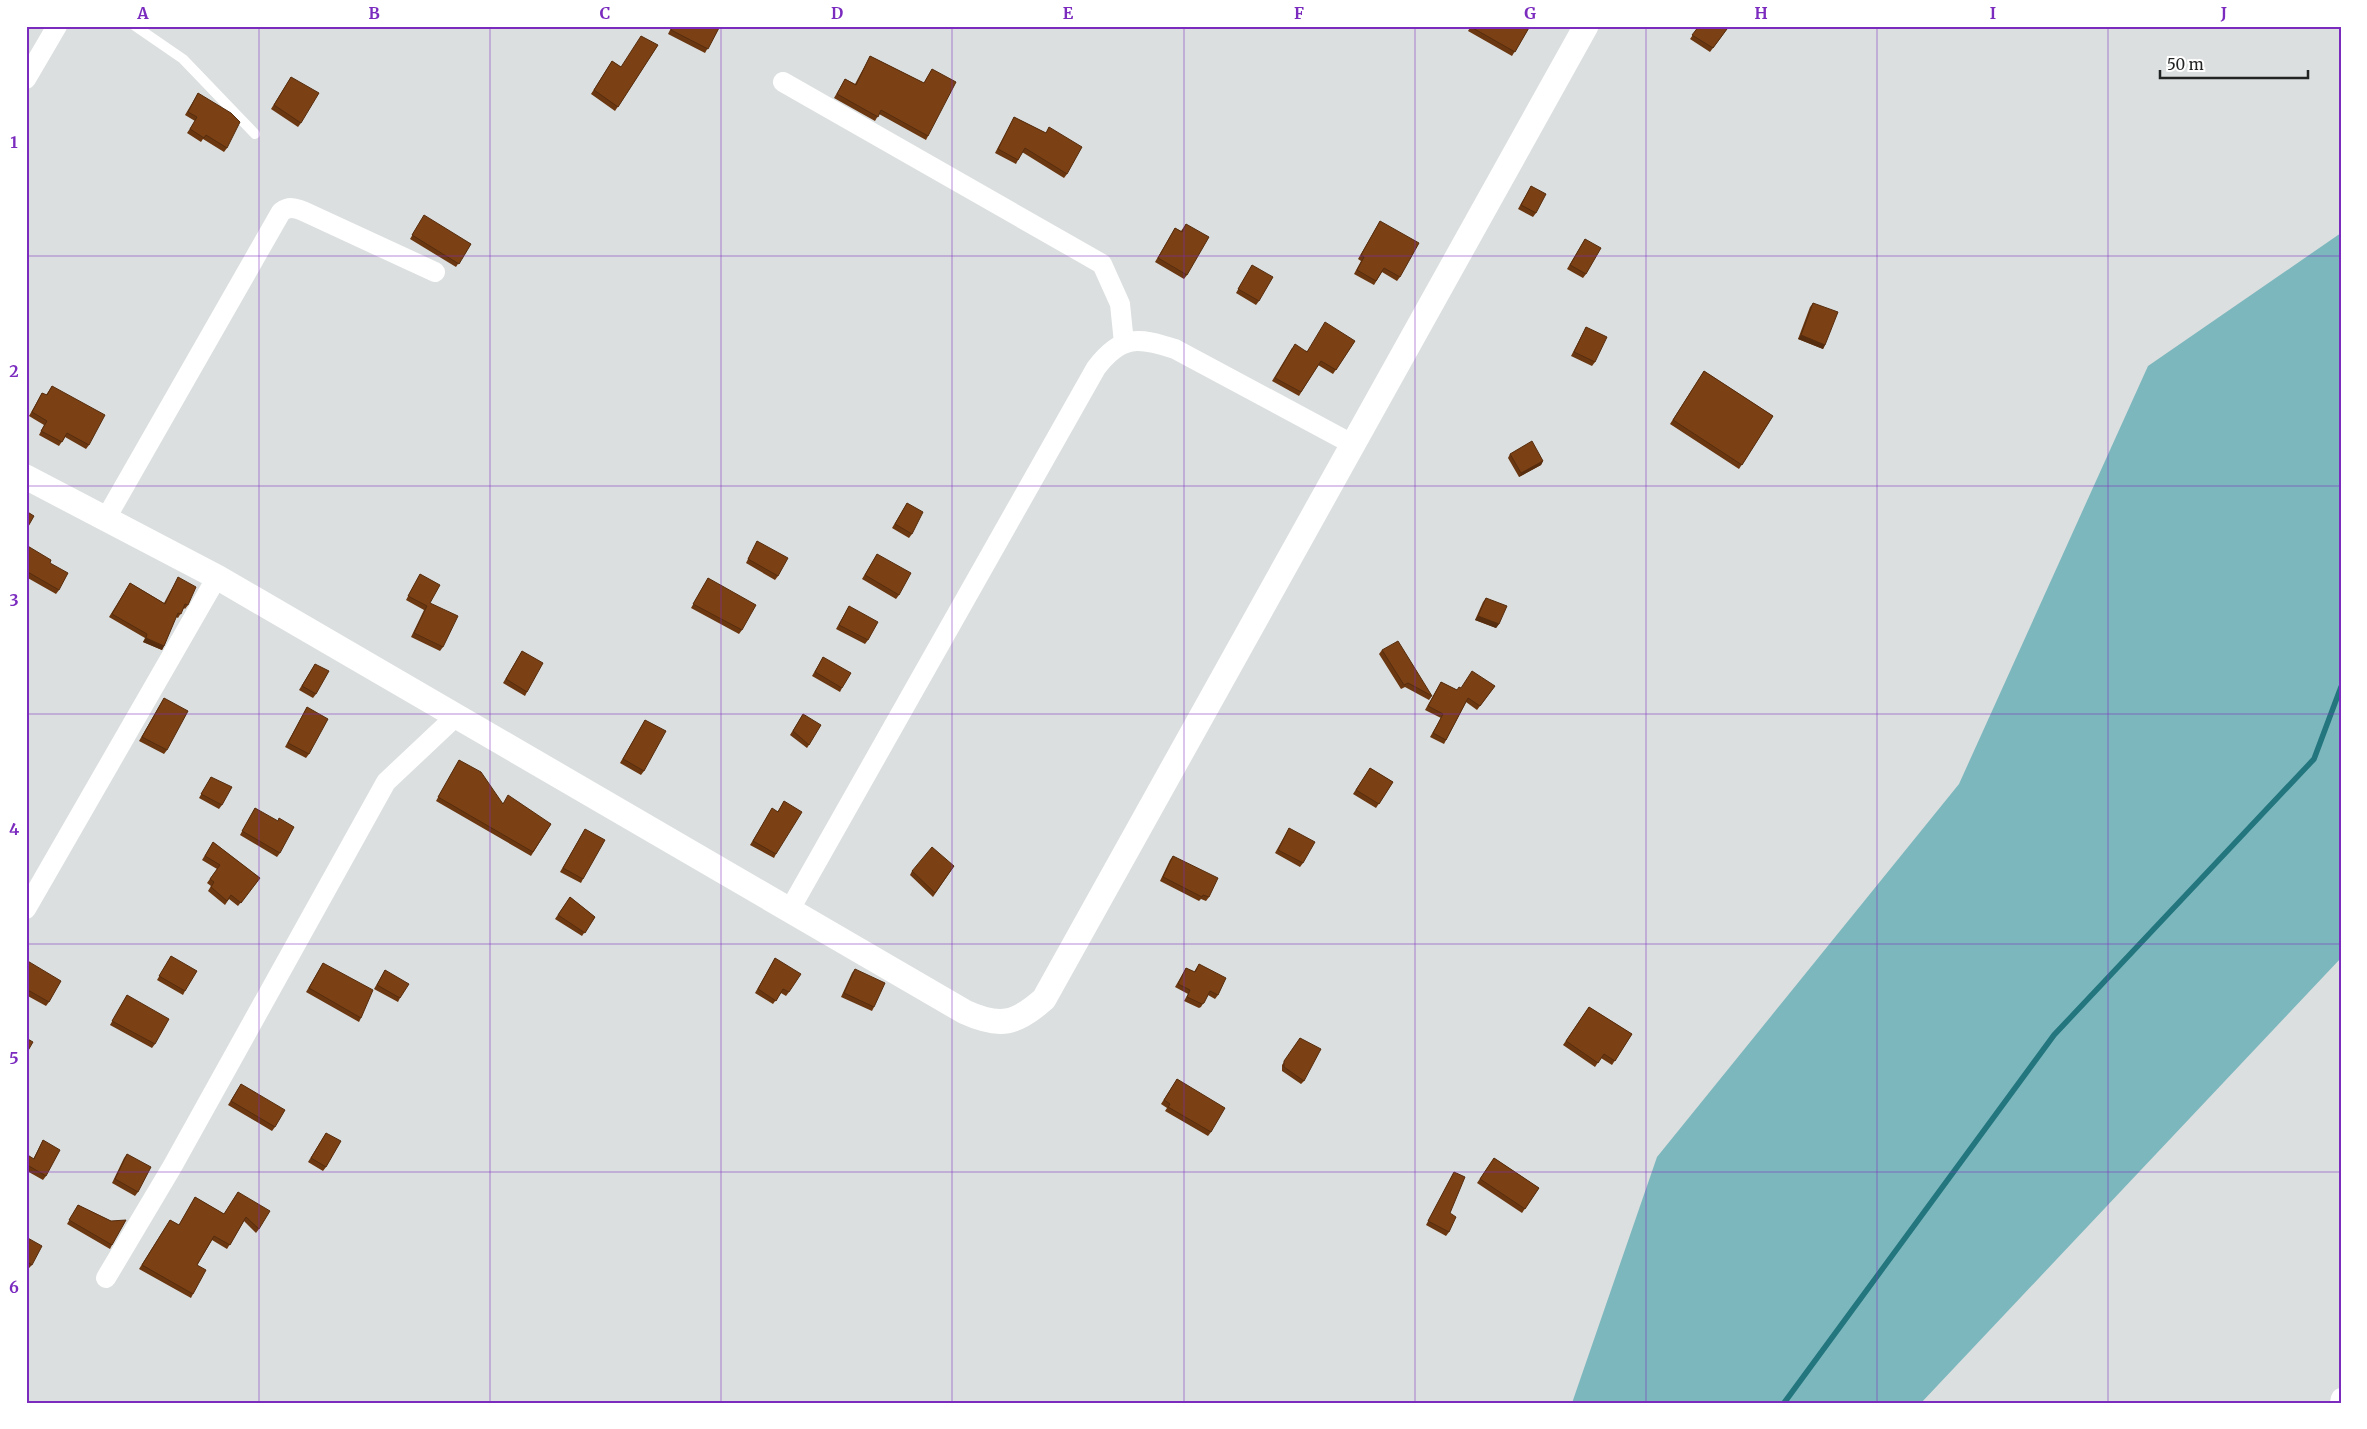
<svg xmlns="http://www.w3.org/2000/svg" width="2367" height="1429" viewBox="0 0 2367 1429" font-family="Merriweather,serif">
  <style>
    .green { fill: #7db7be }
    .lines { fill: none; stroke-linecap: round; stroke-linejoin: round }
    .stream { stroke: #23767e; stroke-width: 5.5 }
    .service { stroke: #fff; stroke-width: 10 }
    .minor { stroke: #fff; stroke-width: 20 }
    .tertiary { stroke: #fff; stroke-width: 25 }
    .wall { fill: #6a3711 }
    .shaded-wall { fill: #562d0e }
    .building { fill: #7b4014; stroke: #562d0e }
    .grid { fill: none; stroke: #7b2cbf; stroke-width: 1; stroke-opacity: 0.55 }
    .neatline { fill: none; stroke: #7b2cbf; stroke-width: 2 }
    .grid-label { font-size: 16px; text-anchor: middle; font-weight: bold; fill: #7b2cbf }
  </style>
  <rect width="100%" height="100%" fill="#dbdfdf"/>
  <!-- green -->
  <path class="green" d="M2341 233V958L1921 1403H1572L1657 1157 1959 784 2148 366Z"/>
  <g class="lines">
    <!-- stream -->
    <path class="stream" d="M1784 1403 2054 1035 2314 759 2341 687"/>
    <!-- service -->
    <path class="service" d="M135 26 183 59 255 134"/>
    <!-- minor -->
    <path class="minor" d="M26 79 57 26
      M783 82 1102 264 1120 304 1124 343
      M105 520 281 212C289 206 295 208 303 211L435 272
      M26 909 217 577
      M789 911 1096 368C1121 335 1138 337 1175 349L1354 445
      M106 1278 172 1167 386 782 455 717
      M2340 1403 2341 1398"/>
    <!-- tertiary -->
    <path class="tertiary" d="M26 477 217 577 965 1012C1000 1028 1016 1024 1044 999L1586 26"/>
  </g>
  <!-- wall -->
  <path class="wall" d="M672 26H720L705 53 668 34Z
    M1471 26H1530L1512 56 1468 31Z
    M1699 26 1727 29 1710 52 1690 39Z
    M658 45 615 111 591 94 612 61 621 67Z
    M870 56 924 83 932 69 928 136 926 140 879 114 875 121 834 98 845 79 855 84Z
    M291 77 301 123 298 127 271 109Z
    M198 93 227 148 224 152 203 139 201 142 187 133 195 121 185 115Z
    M1014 117 1046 133 1049 127 1067 174 1064 178 1022 152 1016 164 995 153Z
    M1531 186 1536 213 1533 217 1518 209Z
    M422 219 471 244 456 267 410 239Z
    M1380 221 1400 277 1397 281 1382 272 1374 285 1354 274 1361 261 1358 259Z
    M1186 224 1187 275 1184 279 1155 262 1175 228 1181 231Z
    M1585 239 1586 274 1583 278 1567 269Z
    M1252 265 1259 301 1256 305 1236 293Z
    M1813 303 1825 345 1823 349 1798 339 1810 307Z
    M1586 327 1595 362 1592 366 1571 356Z
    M1355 341 1333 374 1318 365 1299 396 1272 381 1292 348 1307 351Z
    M1704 371 1773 416 1739 469 1670 424Z
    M52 386 89 445 86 449 65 437 59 446 39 435 44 425 29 416 42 393 46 395Z
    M1510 454 1543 461 1541 465 1519 477 1508 458Z
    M907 503 912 534 909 538 892 528Z
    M757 541 778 576 775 580 746 563Z
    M26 545 50 563 59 590 56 594 26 577Z
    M877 554 899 595 896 599 862 579Z
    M420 574 443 647 440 651 411 637 424 610 406 600Z
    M178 577 188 605 185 609 184 608 178 618 176 617 164 646 162 650 143 642 145 638 109 617 130 583 164 603Z
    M708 578 742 630 739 634 691 608Z
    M1486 598 1499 624 1496 628 1475 620 1483 602Z
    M849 606 868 640 865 644 836 629Z
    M1382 650 1432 696 1429 700 1405 687 1401 689 1379 654Z
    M522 651 527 692 525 696 503 683Z
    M823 657 842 688 840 692 812 676Z
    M315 664 316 694 313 698 299 690Z
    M1441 682 1457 690 1461 688 1495 686 1477 710 1466 702 1444 744 1430 737 1441 718 1425 710Z
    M164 698 167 750 164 754 139 741Z
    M307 707 309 754 306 758 285 747Z
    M803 714 809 745 807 748 790 735Z
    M645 720 644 771 641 775 620 763Z
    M459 760 502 803 551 824 531 856 436 801Z
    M1370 768 1393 782 1376 808 1353 794Z
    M211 777 222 805 219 809 199 798Z
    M784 801 776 854 774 858 750 845 770 812 778 811Z
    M255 808 280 853 277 857 240 835Z
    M1289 828 1303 863 1300 867 1275 853Z
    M585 829 583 879 581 883 560 872Z
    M213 842 260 878 238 906 229 899 225 905 208 891 211 886 207 883 217 869 202 860Z
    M1173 856 1209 897 1206 901 1201 899 1199 901 1160 881 1170 860Z
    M954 866 933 897 910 875 912 871Z
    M570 897 595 917 582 936 555 919Z
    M171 956 185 991 183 995 157 980Z
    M775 958 789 992 786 996 781 993 773 1004 755 993Z
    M26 960 49 1002 46 1006 26 995Z
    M323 963 361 1018 359 1022 306 992Z
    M1199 964 1218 995 1215 999 1208 995 1201 1007 1199 1008 1184 1001 1188 994 1175 987 1186 968 1194 972Z
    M855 969 874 1007 872 1011 841 997 852 973Z
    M385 970 400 998 398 1002 374 989Z
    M127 995 155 1044 152 1048 110 1025Z
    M1589 1007 1632 1034 1612 1065 1601 1058 1595 1067 1563 1045Z
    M1300 1038 1304 1081 1301 1084 1282 1071V1065Z
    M1177 1079 1211 1132 1208 1136 1165 1111 1167 1108 1161 1104Z
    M241 1084 275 1127 272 1131 228 1105Z
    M326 1133V1167L323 1171 308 1162Z
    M43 1140 46 1176 43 1180 27 1171Z
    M127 1154 138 1192 135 1196 112 1183 124 1158Z
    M1494 1158 1539 1188 1522 1213 1477 1183Z
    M1454 1172 1450 1213 1449 1232 1446 1236 1426 1225Z
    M238 1192 259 1229 256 1233 244 1221 227 1249 212 1240 197 1265 193 1294 191 1298 139 1269 170 1220 179 1225 195 1197 224 1214Z
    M78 1205 111 1221 112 1245 110 1249 67 1224Z
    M26 1237 32 1265 29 1268 26 1267Z"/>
  <!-- shaded-wall -->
  <path class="shaded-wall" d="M1801 335 1825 345 1823 349 1798 339Z
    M1543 461 1541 465 1519 477 1521 473Z
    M1478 616 1499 624 1496 628 1475 620Z
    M146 638 164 646 162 650 143 642Z"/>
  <!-- building -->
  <path class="building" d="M673 26H720L708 49 671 30Z
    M1471 26H1530L1515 52 1471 27Z
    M1699 26H1723L1727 29 1713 48 1692 35Z
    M641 36 658 45 618 107 594 90 612 61 621 67Z
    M870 56 924 83 932 69 956 82 928 136 881 110 878 117 837 94 845 79 856 85Z
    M291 77 319 93 301 123 274 105Z
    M198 93 231 113 240 122 227 148 206 135 204 138 190 129 197 117 188 112Z
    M1014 117 1046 133 1049 127 1082 147 1067 174 1025 148 1018 160 998 149Z
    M1531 186 1546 194 1536 213 1521 205Z
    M424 215 471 244 459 264 412 235Z
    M1380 221 1419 243 1400 277 1384 268 1376 281 1357 270 1364 257 1361 255Z
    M1186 224 1209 237 1187 275 1158 258 1175 228 1182 232Z
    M1585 239 1601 248 1586 274 1570 265Z
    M1252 265 1273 277 1259 301 1238 289Z
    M1813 303 1838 312 1825 345 1801 335Z
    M1325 322 1355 341 1336 370 1321 361 1301 392 1275 378 1295 344 1307 352Z
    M1586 327 1607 337 1595 362 1574 352Z
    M1704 371 1773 416 1742 465 1673 420Z
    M52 386 105 415 89 445 67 433 62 442 41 431 47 421 32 412 42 393 47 395Z
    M1532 441 1543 461 1521 473 1510 454Z
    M907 503 923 512 912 534 895 524Z
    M26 511 34 516 26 530Z
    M757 541 788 558 778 576 748 559Z
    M26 545 51 560 50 563 68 573 59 590 26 571Z
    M877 554 911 573 899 595 865 575Z
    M420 574 440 585 430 603 458 616 443 647 414 633 427 606 408 596Z
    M178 577 196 587 188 605 185 604 181 614 178 613 164 646 146 638 147 634 112 614 130 583 165 604Z
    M708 578 756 605 742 630 693 604Z
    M1486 598 1507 606 1499 624 1478 616Z
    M849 606 878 622 868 640 839 625Z
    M1398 641 1432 696 1408 683 1404 685 1382 650Z
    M522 651 543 663 527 692 506 679Z
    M823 657 851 673 842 688 815 672Z
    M315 664 329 671 316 694 302 686Z
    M1472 671 1495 686 1480 706 1468 698 1446 740 1433 733 1443 714 1428 706 1441 682 1457 690 1459 687 1461 688Z
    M164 698 188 711 167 750 142 737Z
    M307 707 328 719 309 754 288 743Z
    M803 714 821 725 809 745 793 731Z
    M645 720 666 731 644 771 623 759Z
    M459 760 481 772 503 804 508 795 551 824 533 852 438 797Z
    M1370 768 1393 782 1379 804 1356 790Z
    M211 777 232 787 222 805 201 794Z
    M784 801 802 812 776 854 753 841 772 808 778 812Z
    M255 808 278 821 279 818 294 827 280 853 242 831Z
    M1289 828 1315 842 1303 863 1278 850Z
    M585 829 605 840 583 879 563 868Z
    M213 842 260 878 241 903 231 895 227 901 211 887 214 882 210 879 220 865 205 856Z
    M932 847 954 866 935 893 912 871Z
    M1173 856 1218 878 1209 897 1203 895 1202 897 1163 877Z
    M570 897 595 917 585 933 558 915Z
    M171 956 197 971 185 991 159 976Z
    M775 958 801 974 789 992 783 989 776 1001 758 989Z
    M26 960 61 981 49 1002 26 989Z
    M323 963 373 990 361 1018 309 988Z
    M1199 964 1226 978 1218 995 1210 991 1204 1003 1202 1004 1187 997 1190 990 1178 984 1186 968 1195 972Z
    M855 969 885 983 874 1007 844 993Z
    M385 970 409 984 400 998 377 985Z
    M127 995 169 1019 155 1044 112 1021Z
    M1589 1007 1632 1034 1615 1061 1604 1054 1598 1063 1566 1041Z
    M26 1038 33 1042 26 1054Z
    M1300 1038 1321 1049 1304 1081 1284 1067V1061Z
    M1177 1079 1225 1108 1211 1132 1168 1107 1170 1104 1164 1100Z
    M241 1084 285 1110 275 1127 231 1101Z
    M326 1133 341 1141 326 1167 311 1158Z
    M43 1140 60 1150 46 1176 29 1166 26 1172V1154L34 1159Z
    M127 1154 151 1167 138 1192 115 1179Z
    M1494 1158 1539 1188 1525 1209 1480 1179Z
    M1454 1172 1465 1177 1450 1213 1456 1217 1449 1232 1428 1221Z
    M238 1192 270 1211 259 1229 246 1217 230 1245 214 1236 197 1265 206 1270 193 1294 142 1265 170 1220 179 1225 195 1197 224 1214Z
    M78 1205 111 1221 126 1220 112 1245 69 1220Z
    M26 1237 42 1246 32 1265 26 1261Z"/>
  <!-- grid -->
  <path class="grid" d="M259 26V1403M490 26V1403M721 26V1403M952 26V1403M1184 26V1403M1415 26V1403M1646 26V1403M1877 26V1403M2108 26V1403M26 256H2341M26 486H2341M26 714H2341M26 944H2341M26 1172H2341"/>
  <!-- border -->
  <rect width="2367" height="1429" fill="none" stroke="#ffffff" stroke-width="55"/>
  <!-- scale -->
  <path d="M2160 70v8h148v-8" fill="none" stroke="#222323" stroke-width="2.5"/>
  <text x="2167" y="70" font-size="15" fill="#222323" stroke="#ffffff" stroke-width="4" paint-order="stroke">50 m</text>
  <rect x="28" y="28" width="2312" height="1374" class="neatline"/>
  <g class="grid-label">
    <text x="143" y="19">A</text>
    <text x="374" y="19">B</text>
    <text x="605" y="19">C</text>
    <text x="837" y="19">D</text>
    <text x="1068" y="19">E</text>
    <text x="1299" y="19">F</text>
    <text x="1530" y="19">G</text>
    <text x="1761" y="19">H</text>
    <text x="1993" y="19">I</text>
    <text x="2224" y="19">J</text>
    <text x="14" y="148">1</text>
    <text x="14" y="377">2</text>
    <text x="14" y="606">3</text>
    <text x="14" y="835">4</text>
    <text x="14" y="1064">5</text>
    <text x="14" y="1293">6</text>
  </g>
</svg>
